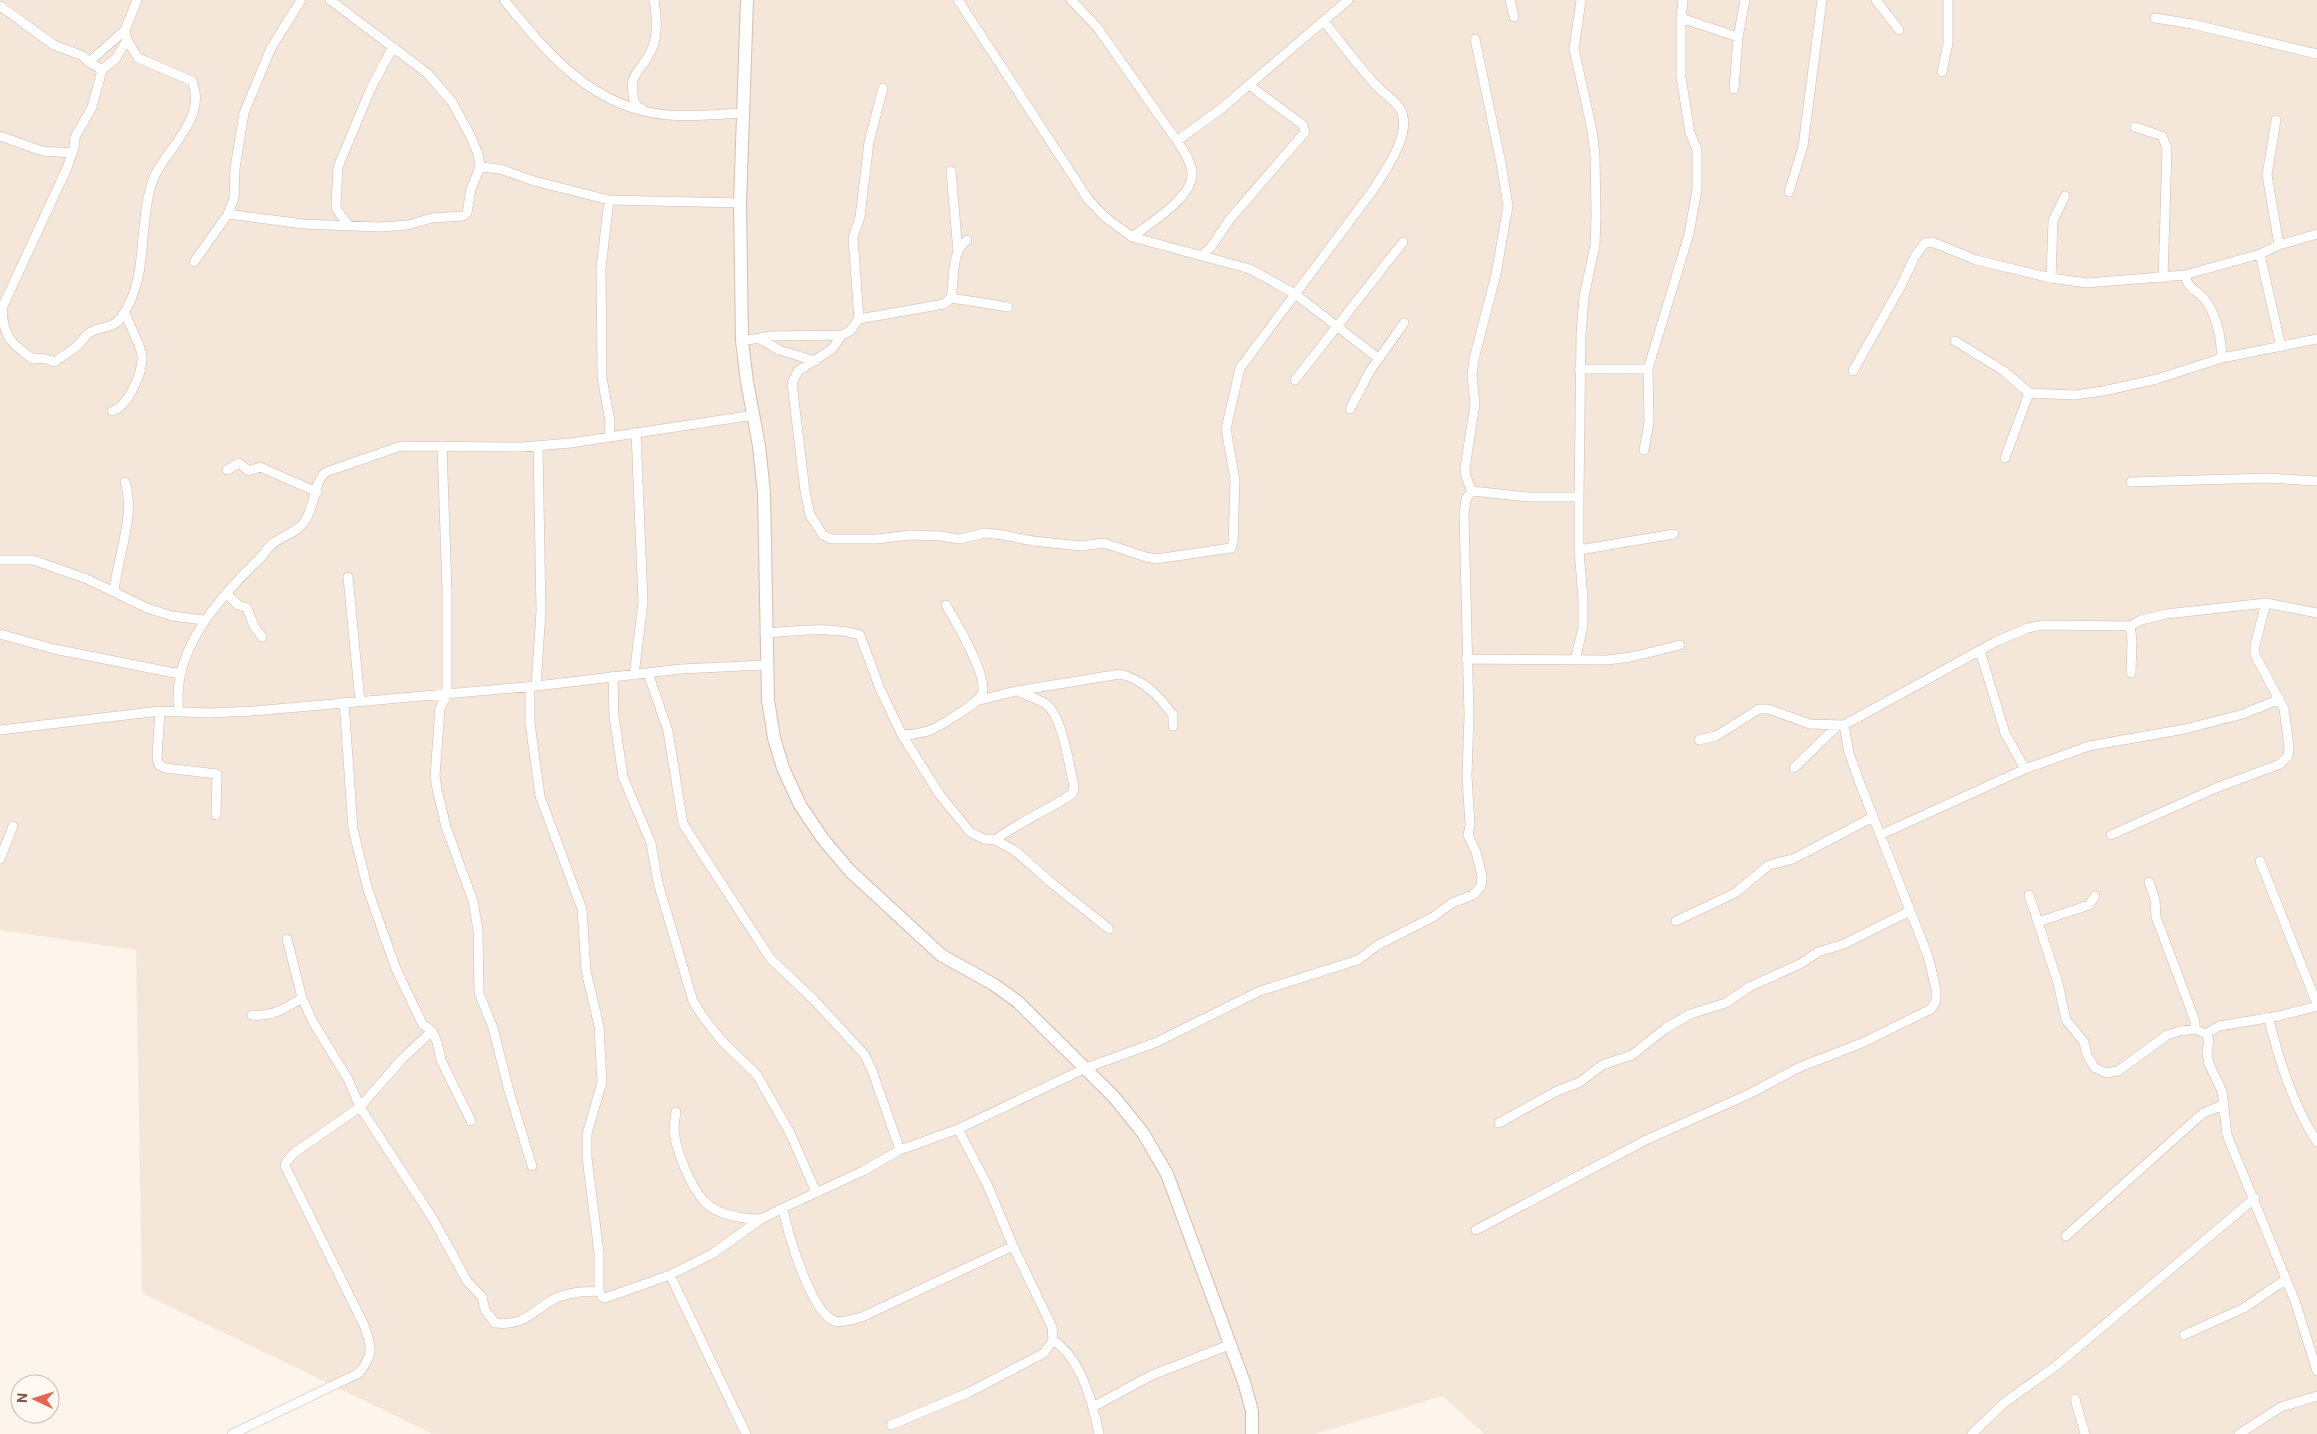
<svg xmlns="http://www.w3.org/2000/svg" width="2317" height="1434" viewBox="0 0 2317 1434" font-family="Roboto,sans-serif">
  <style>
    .residential { fill: #f4e6d9 }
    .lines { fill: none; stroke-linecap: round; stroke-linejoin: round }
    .street-casing { stroke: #cfbbb0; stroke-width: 10 }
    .secondary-casing { stroke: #d5bdb0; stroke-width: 14 }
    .street { stroke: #fff; stroke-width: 9 }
    .secondary { stroke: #fff; stroke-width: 12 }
  </style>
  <rect width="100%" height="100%" fill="#fdf4eb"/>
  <!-- residential -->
  <path class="residential" d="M0 0H2317V1434H1484L1443 1396 1314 1434H433L142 1293 136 950 0 930Z"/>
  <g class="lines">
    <!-- street casing -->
    <g class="street-casing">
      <path id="street" d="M504 0C548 54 593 109 668 115 693 117 719 114 744 113
        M958 0 1088 199 1105 217 1132 237C1150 223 1194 197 1192 172 1191 161 1183 150 1177 141L1222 108 1348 0
        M1071 0 1097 27 1177 141
        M1510 0 1514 17
        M1876 0 1899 30
        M0 6 54 45 83 56 89 62 102 70
        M1681 18 1738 37
        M2155 18 2192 24 2317 54
        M125 30 127 40 138 58 192 81C208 120 164 150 153 180 137 225 150 276 122 316 115 328 104 326 93 331 86 333 84 339 79 344 72 351 62 356 55 362L42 358 33 359C10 343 3 336 2 308L67 168 74 148 75 137 92 107 102 70 116 58 127 40
        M89 62 125 30 137 0
        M1942 72 1948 43V0
        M1734 89 1738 37 1745 0
        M641 108 635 105C628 74 635 78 649 55 659 39 657 17 654 0
        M2276 120 2267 175 2279 245
        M2135 127 2162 136 2167 148 2163 278
        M0 136 42 151 72 153
        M480 167 500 169 534 181 609 200 740 203
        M951 171 958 252
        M1789 192 1803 146 1822 0
        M609 200 601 268 602 378 610 421 609 438
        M228 214 303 224 379 227 408 225 432 218 463 216 467 213 471 189 480 167 478 154 471 137 452 102 427 73 330 0
        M349 226 337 210 336 204 338 167 371 88 393 47
        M1132 237 1250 269 1295 294 1378 358
        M2260 254 2281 347
        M1201 256 1211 247 1230 219 1305 132 1303 125 1249 85
        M194 262 228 214 234 198 235 168 244 113 271 48 301 0
        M2185 275C2187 289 2199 291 2206 301 2218 318 2221 338 2222 358
        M2051 278 2053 221 2065 196
        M951 298 1008 307
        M859 319 853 237 860 217 869 142 883 88
        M842 335 832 349 798 371 792 383 805 491 810 515 823 535 831 539H877L910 535 940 536 960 539 985 533 1003 535 1033 541 1081 546 1104 543 1146 557 1156 559 1231 548 1233 543 1235 480 1226 429 1240 368 1373 190C1385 171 1415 131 1399 107 1393 98 1381 92 1374 83 1356 63 1340 42 1324 21
        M760 339 779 350 815 361
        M742 341 771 336 842 335 850 331 859 319 944 304 951 298C955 279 950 253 967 240
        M1955 341 2004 371 2029 393 2075 395 2103 391 2157 379 2222 358 2317 339
        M1579 369H1648
        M1853 371 1901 286 1915 256 1925 243 1932 242 1976 260 2051 278 2087 283 2185 275 2260 254 2279 245 2317 234
        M1295 380 1403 242
        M1350 409 1370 371 1404 323
        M112 411C128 407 143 372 142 356 142 348 128 322 125 313
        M442 446 447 590V695L440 708 435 776 437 789 446 827 473 901 478 930 479 993 493 1028 509 1091 532 1166
        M1644 450 1649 422 1648 369 1689 234 1697 189V149L1690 133 1681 77V18L1683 0
        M2005 458 2029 393
        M227 470 239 463 249 471 260 467 317 492
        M2131 482 2267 478 2317 481
        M1472 491 1466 477 1465 468 1475 404 1472 375 1474 359 1496 274 1508 206 1501 163 1475 39
        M1579 550 1674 534
        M0 560H33L87 579 147 608 172 616 204 620
        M348 577 360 702
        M114 592C117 557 136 516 125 482
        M226 593 238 605 247 608 254 626 262 637
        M2130 626 2132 640 2131 673
        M765 633C796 631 830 626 860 635L880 689 902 735 940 795 970 832 984 839 995 840 1014 850 1054 885 1109 929
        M0 634 54 649 180 674
        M1980 651 2005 733 2025 769 2089 746 2185 729 2243 714 2280 699
        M1466 659 1607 660 1631 657 1680 645
        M1575 660 1583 627V599L1579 550V497
        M648 673 668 731 683 824 770 958 815 1001 864 1054 872 1070 900 1150
        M634 675 643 602 636 432
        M613 676 614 716 623 777 651 843 658 883 693 1001 703 1017 722 1041 757 1075 790 1133 816 1192
        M530 686V723L540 796 582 909 586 971 599 1026 602 1082 587 1134V1158L599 1253V1291L602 1297 605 1298 670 1275 712 1254 761 1219 783 1208 863 1171 900 1150 958 1129 1086 1068 1157 1042 1260 991 1358 960 1378 945 1433 917 1452 903 1473 895 1481 886 1482 876 1476 852 1468 835 1470 826 1467 776 1469 715 1464 515 1466 499 1472 491 1528 497H1579L1581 334 1584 297 1595 245 1596 215 1595 156 1592 130 1574 49 1581 0
        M536 686 541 611 538 446
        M976 701 1016 691 1120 674C1144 680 1159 696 1173 715V726
        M344 702 353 829 368 890 396 969 423 1025 432 1031 437 1042 441 1060 471 1121
        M160 711 157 757 159 765 165 768 217 774 216 815
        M179 712C170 649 222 595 263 555 276 534 294 537 305 521 315 506 314 481 326 472L401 446 522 447 571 443 754 415
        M0 730 160 711 210 713 253 711 536 686 681 669 766 665
        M902 735C927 734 935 729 955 716 964 710 977 703 982 694 989 678 955 620 946 605
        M1699 740 1716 736 1759 709H1768L1810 724 1844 725 1997 641 2028 628 2042 625 2130 626 2141 620 2166 614 2266 603 2317 613
        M1794 768 1838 725
        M1880 835 2025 769
        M2111 835 2216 788 2280 764 2288 756 2289 747 2284 709 2255 655V645L2266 603
        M995 840C1020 821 1048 811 1073 793L1074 786C1069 766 1063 717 1046 704 1038 699 1026 695 1017 691
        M0 859 13 826
        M2260 861 2317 1004
        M2149 882 2155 899 2156 917 2195 1021V1029
        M2029 895 2058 983 2066 1020 2084 1042 2087 1055 2095 1068 2106 1073 2118 1071 2167 1035 2180 1031 2195 1029 2206 1034
        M1676 921 1735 893 1769 865 1793 859 1873 817
        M2038 922 2089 905 2095 896
        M287 939 302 998 313 1022 348 1079 360 1107 433 1219 467 1281 482 1297 485 1310 495 1323C525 1326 530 1313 554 1299 567 1292 584 1292 599 1291
        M2317 1006 2279 1016 2219 1026 2206 1034 2209 1040 2207 1052 2209 1064 2222 1091 2227 1135 2295 1301 2317 1371
        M252 1015C272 1017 286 1008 302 998
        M2268 1017C2280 1062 2292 1103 2317 1142
        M676 1112C675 1118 674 1125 674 1131 676 1151 691 1187 704 1201 719 1216 742 1219 761 1219
        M1499 1123 1557 1091 1580 1082 1602 1065 1632 1055 1666 1028 1690 1014 1726 1003 1749 987 1800 964 1818 952 1844 944 1910 911
        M783 1208C787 1232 811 1313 835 1321 844 1323 854 1319 862 1317L1013 1246
        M1476 1230 1646 1140 1749 1094 1800 1067 1862 1043 1931 1009 1936 1001V989L1928 956 1861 786 1849 753 1844 725
        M2066 1236 2203 1113 2223 1105
        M670 1275 746 1434
        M2184 1335 2244 1308 2285 1280
        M1053 1340C1081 1358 1093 1403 1099 1434
        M2075 1399 2085 1434
        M1093 1407 1150 1376 1229 1345
        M891 1425 970 1392 1025 1363 1044 1353 1053 1340 1052 1327 1013 1246 987 1184 958 1129
        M232 1434 359 1373C374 1354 372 1347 364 1325L285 1166 286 1162 294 1153 360 1107 402 1059 432 1031
        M1972 1434 2004 1403 2057 1365 2255 1198
        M2239 1434 2281 1407 2317 1396"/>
    </g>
    <!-- secondary casing -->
    <g class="secondary-casing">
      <path id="secondary" d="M747 0 740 203 742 341 747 382 759 446 764 493 768 700 774 738 783 768 800 805 823 839 850 871 941 955 993 984 1018 1002 1114 1097 1143 1133 1167 1174 1244 1382 1252 1411V1434"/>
    </g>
    <!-- street -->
    <use href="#street" class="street"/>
    <!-- secondary -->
    <use href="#secondary" class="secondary"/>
  </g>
  <!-- north arrow -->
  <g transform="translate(35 1399) rotate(274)"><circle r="24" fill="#fff9f2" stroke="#c9b9b0"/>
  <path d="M0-4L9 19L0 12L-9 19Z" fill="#e46652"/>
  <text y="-8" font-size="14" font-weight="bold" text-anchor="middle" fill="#78594d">N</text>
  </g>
</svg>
